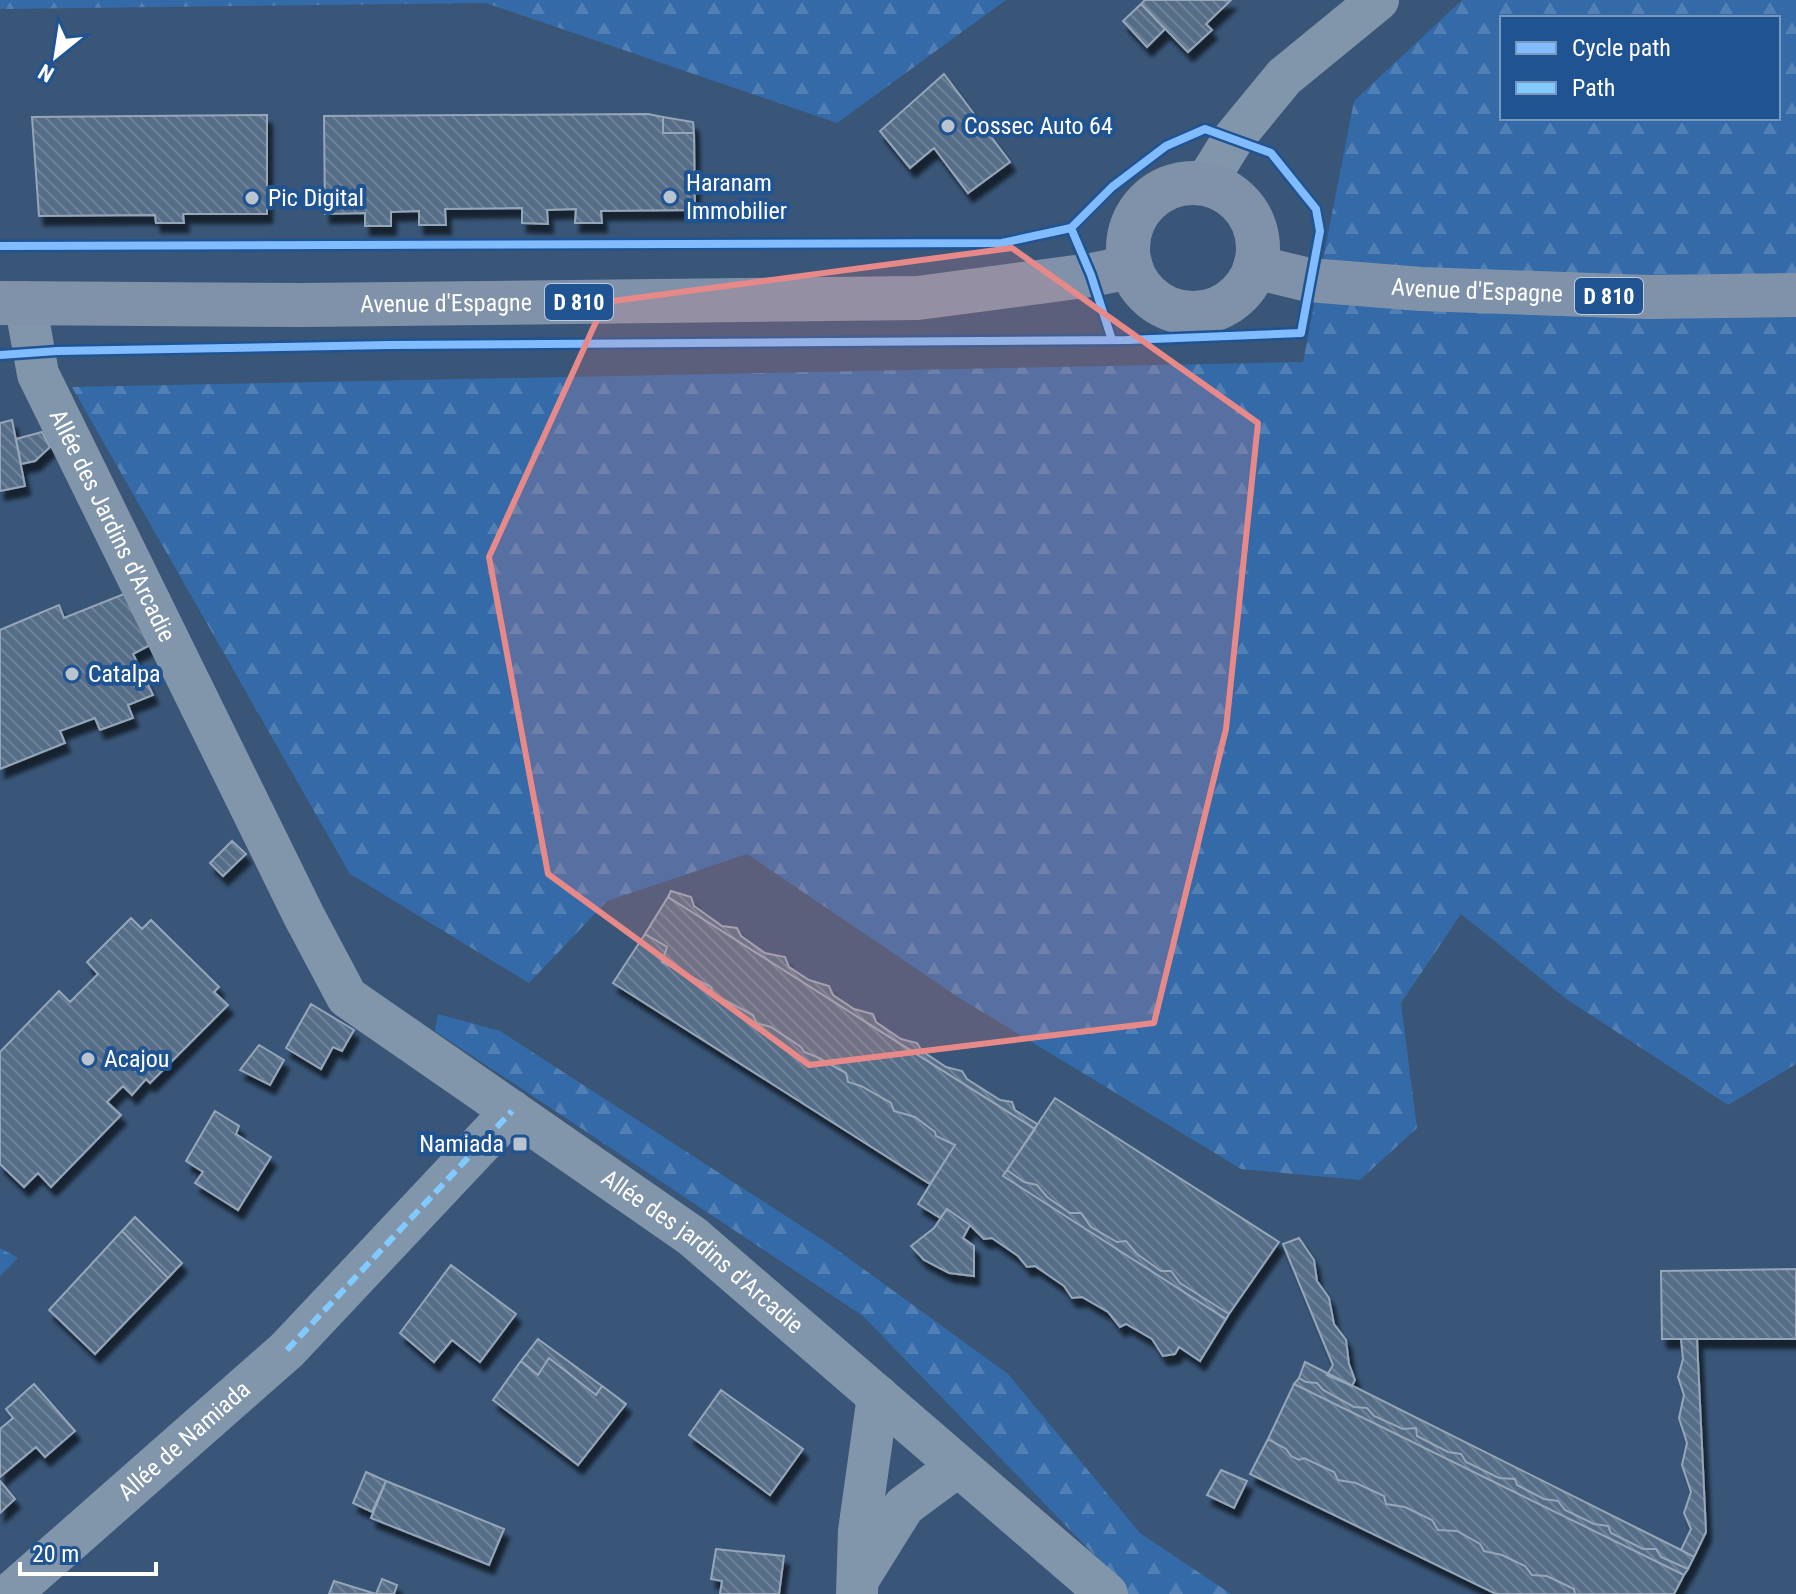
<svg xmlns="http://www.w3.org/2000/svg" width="1796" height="1594" viewBox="0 0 1796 1594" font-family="'Roboto Condensed',sans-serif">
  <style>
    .forest { fill: url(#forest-firs); fill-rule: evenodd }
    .building { fill: url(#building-back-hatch); stroke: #96a6b9; stroke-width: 2; filter: url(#shadow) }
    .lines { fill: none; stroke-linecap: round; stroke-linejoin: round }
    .street { stroke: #8296ab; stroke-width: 42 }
    .primary { stroke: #8092aa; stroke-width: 44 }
    .quiet { stroke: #80caff; stroke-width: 6; stroke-dasharray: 12 6; stroke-linecap: butt }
    .cycleway-casing { stroke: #1f5392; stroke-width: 13 }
    .cycleway { stroke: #80bcff; stroke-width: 8 }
    .marked { fill: #e88989; fill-opacity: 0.2; stroke: #e88989; stroke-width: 6; stroke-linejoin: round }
    .poi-dot { fill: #bac4d0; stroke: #1f5392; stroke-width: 3 }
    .labels { text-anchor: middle; stroke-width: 8; stroke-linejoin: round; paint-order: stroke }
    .shield { fill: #1f5392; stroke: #bccbde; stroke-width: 2 }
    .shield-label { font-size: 22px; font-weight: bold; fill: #fff }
    .poi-label { font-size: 24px; fill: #fff; stroke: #1f5392; text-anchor: start }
    .street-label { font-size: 24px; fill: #fff; stroke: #1f5392 }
  </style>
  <defs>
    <pattern id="forest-firs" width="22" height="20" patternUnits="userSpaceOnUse" patternTransform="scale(2)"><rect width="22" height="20" fill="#346aa8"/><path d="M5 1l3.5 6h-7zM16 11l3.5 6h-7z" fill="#5280b5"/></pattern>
    <pattern id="building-back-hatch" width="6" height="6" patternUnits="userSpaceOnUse" patternTransform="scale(2)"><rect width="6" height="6" fill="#566d87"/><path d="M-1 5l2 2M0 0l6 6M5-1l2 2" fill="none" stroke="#6f8399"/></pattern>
    <filter id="shadow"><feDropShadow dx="5" dy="9" stdDeviation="2" flood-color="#0009"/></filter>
  </defs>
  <rect width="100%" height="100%" fill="#395678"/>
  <!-- forest -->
  <path class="forest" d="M0 0H1006L837 123 486 3 0 9Z
    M1462 0H1796V1064L1728 1105 1565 998 1461 914 1401 1003 1417 1128 1360 1180 1241 1169 961 999 747 854 607 901 529 983 350 874 72 387 1303 362 1354 101ZM1502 18H1778V118H1502Z
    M438 1014 500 1031 829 1244 1008 1374 1140 1533 1231 1594H1107L1102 1563 863 1316 435 1031Z
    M0 1248 18 1258 0 1276Z"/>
  <!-- building -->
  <path class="building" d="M1145 0H1231L1206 24 1212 30 1188 52 1141 4Z
    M1141 4 1165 29 1147 47 1123 21Z
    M944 74 1010 162 968 193 934 148 910 168 880 131Z
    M648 114 663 117V133H694L695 210 601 211 602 223H575L576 209 547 210 548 224 522 223V208L445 209 446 225H419V211L391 212V226H365V213L325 214 324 116Z
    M267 115V214H183L184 223H156L155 215 39 216 32 117Z
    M663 117 693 122 694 133H663Z
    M12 420 25 486 0 491V423Z
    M42 432 50 447 35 461 21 464 16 439Z
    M124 594 150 645 133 654 153 695 128 705 133 718 100 730 95 718 60 731 65 743 0 769V630L59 605 64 618Z
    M232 841 246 854 223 876 210 863Z
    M671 891 691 897 694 906 722 926 737 928 741 936 765 953 785 957 789 967 809 980 829 986 833 995 854 1009 873 1014 876 1022 901 1039 917 1043 922 1051 946 1067 962 1071 967 1079 1000 1100 1012 1102 1015 1110 1037 1124 1035 1129 668 897Z
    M668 897 1035 1129 1003 1176 1226 1319 1200 1361 1179 1347 1175 1354 1163 1356 1152 1339 1126 1324 1120 1327 1108 1312 1082 1297 1072 1298 1064 1286 1035 1266 1027 1267 1018 1256 992 1238 984 1239 970 1225 947 1209 940 1218 918 1204 955 1145 936 1136 935 1132 915 1117 894 1111 891 1103 861 1086 848 1082 846 1073 817 1057 804 1052 801 1047 771 1027 756 1023 753 1015 713 994 711 987 662 962 667 947 645 934Z
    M131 918 142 929 151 920 219 987 214 992 228 1005 150 1083 146 1079 132 1095 123 1086 107 1102 121 1115 51 1187 38 1173 24 1187 0 1164V1052L59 991 70 1002 98 974 87 962Z
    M645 934 667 947 662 962 711 987 713 994 753 1015 756 1023 771 1027 801 1047 804 1052 817 1057 846 1073 848 1082 861 1086 891 1103 894 1111 915 1117 935 1132 936 1136 955 1145 930 1184 613 983Z
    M311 1004 354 1030 342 1051 333 1047 321 1069 286 1048Z
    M259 1045 284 1060 270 1085 240 1070Z
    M1055 1098 1279 1242 1229 1314 1180 1283 1171 1271H1161L1137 1254 1126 1241 1117 1242 1091 1227 1081 1213H1070L1047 1197 1037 1185 1024 1182 1007 1170Z
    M215 1111 239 1126 236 1134 271 1157 238 1210 195 1183 203 1172 186 1161Z
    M1007 1170 1024 1182 1037 1185 1047 1197 1070 1213H1081L1091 1227 1117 1242 1126 1241 1137 1254 1161 1271H1171L1180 1283 1229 1314 1226 1319 1003 1176Z
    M947 1209 970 1225 963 1238 974 1246V1276L949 1273 924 1260 911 1246 934 1228Z
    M135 1217 182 1263 168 1278 122 1231Z
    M122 1231 168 1278 95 1354 49 1310Z
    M1299 1238 1314 1260 1317 1281 1329 1298 1334 1324 1346 1340 1349 1364 1355 1380 1352 1386 1327 1375 1333 1365 1283 1244Z
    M451 1265 516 1314 480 1362 452 1340 434 1362 400 1333Z
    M1796 1269V1339H1662L1661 1271Z
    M538 1339 602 1386 596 1395 549 1358 538 1375 521 1361Z
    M1681 1339H1697L1706 1532 1694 1557 1681 1550 1691 1529 1684 1513 1691 1492 1682 1465 1687 1443 1679 1418 1684 1395 1678 1377 1683 1359Z
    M549 1358 596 1395 602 1386 626 1404 578 1465 493 1400 521 1361 538 1375Z
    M1305 1362 1681 1550 1694 1557 1688 1569 1661 1557 1656 1549H1643L1611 1533 1608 1526 1594 1524 1565 1510 1558 1501 1544 1499 1517 1485 1515 1479 1499 1478 1466 1462 1461 1454 1448 1452 1417 1436 1416 1428 1403 1429 1374 1416 1367 1408 1354 1407 1323 1390 1317 1383 1306 1382 1299 1378Z
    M1299 1378 1306 1382 1317 1383 1323 1390 1354 1407 1367 1408 1374 1416 1403 1429 1416 1428 1417 1436 1448 1452 1461 1454 1466 1462 1499 1478 1515 1479 1517 1485 1544 1499 1558 1501 1565 1510 1594 1524 1608 1526 1611 1533 1643 1549H1656L1661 1557 1688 1569 1684 1575 1294 1384Z
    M34 1384 75 1431 45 1457 36 1447 0 1477V1429L13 1418 6 1409Z
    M1294 1384 1684 1575 1674 1594H1575L1574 1589 1547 1576 1532 1575 1525 1566 1502 1555 1484 1551 1480 1544 1457 1531 1438 1530 1432 1520 1405 1507 1386 1504 1384 1496 1356 1483 1338 1480 1334 1472 1304 1458 1299 1460 1291 1456 1286 1449 1268 1439Z
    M721 1390 803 1449 770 1495 689 1435Z
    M1268 1439 1286 1449 1291 1456 1299 1460 1304 1458 1334 1472 1338 1480 1356 1483 1384 1496 1386 1504 1405 1507 1432 1520 1438 1530 1457 1531 1480 1544 1484 1551 1502 1555 1525 1566 1532 1575 1547 1576 1574 1589 1575 1594H1496L1250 1474Z
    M1221 1470 1247 1481 1234 1508 1207 1495Z
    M366 1472 386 1481 372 1512 353 1503Z
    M0 1481 15 1499 0 1513Z
    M386 1481 504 1529 489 1565 371 1518Z
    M716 1549 784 1556 779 1594H720L722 1581 711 1579Z
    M382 1579 397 1585 394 1594H329L334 1581 376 1594Z"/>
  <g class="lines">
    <!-- street -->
    <g class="street">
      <path d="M1205 184 1233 139 1284 77 1378 0"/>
      <path id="s1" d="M25 302 38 374 304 916 347 997 692 1236 1107 1594"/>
      <path d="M859 1578 904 1506 958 1466"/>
      <path id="s2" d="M10 1594 287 1350 512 1111"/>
      <path d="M857 1594 859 1531 878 1396"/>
    </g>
    <!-- primary -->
    <g class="primary">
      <circle cx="1193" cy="248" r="65"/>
      <path id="s3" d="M1255 267 1309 280 1421 289 1648 297 1796 295"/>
      <path id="s4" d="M0 303 302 305 918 298 1091 275 1131 267"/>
    </g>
    <!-- quiet -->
    <path class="quiet" d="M287 1350 512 1111"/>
    <!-- cycleway casing -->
    <g class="cycleway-casing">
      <path id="cycleway" d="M1071 228 1091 275 1112 340
        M0 246 1002 243 1071 228 1112 187 1166 146 1205 129 1271 153 1316 209 1320 231 1301 333 1127 340 389 345 57 351 0 355"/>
    </g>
    <!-- cycleway -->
    <use href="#cycleway" class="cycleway"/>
  </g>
  <!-- marked area -->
  <path class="marked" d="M1012 248 1258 423 1226 729 1154 1023 809 1065 548 874 489 557 605 302Z"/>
  <!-- markers -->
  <g class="poi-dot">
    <circle cx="948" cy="126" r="8"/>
    <circle cx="670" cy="197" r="8"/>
    <circle cx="252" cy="198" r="8"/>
    <circle cx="72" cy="674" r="8"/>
    <circle cx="88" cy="1059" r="8"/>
    <rect x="512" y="1136" width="16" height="16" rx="4"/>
  </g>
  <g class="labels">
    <!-- shield labels -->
    <g class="shield">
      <rect x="1575" y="278" width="68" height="36" rx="6"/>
      <rect x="545" y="284" width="68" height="36" rx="6"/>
    </g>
    <g class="shield-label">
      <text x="1609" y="304">D 810</text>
      <text x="579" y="310">D 810</text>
    </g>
    <!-- poi labels -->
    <g class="poi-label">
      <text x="964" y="134">Cossec Auto 64</text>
      <text x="686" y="191">Haranam<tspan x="686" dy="28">Immobilier</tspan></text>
      <text x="268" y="206">Pic Digital</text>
      <text x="88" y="682">Catalpa</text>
      <text x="104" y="1067">Acajou</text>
      <text x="504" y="1152" text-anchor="end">Namiada</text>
    </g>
    <!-- street labels -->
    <g class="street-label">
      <text dy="8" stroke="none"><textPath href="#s3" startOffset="224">Avenue d'Espagne</textPath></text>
      <text dy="8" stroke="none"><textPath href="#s4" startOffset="446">Avenue d'Espagne</textPath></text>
      <text dy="8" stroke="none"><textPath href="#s1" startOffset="242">Allée des Jardins d'Arcadie</textPath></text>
      <text dy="8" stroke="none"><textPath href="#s1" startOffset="1206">Allée des jardins d'Arcadie</textPath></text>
      <text dy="8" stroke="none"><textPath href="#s2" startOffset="232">Allée de Namiada</textPath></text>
    </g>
  </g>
  <!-- legend -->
  <rect x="1500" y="16" width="280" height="104" fill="#1f5392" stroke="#7998be" stroke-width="2"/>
  <rect x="1516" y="42" width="40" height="12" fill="#80bcff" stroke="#7998be" stroke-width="2"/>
  <text x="1572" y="56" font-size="24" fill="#ffffff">Cycle path</text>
  <rect x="1516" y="82" width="40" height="12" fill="#80caff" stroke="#7998be" stroke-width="2"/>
  <text x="1572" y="96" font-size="24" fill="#ffffff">Path</text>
  <!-- north arrow -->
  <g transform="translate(56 56) rotate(210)" stroke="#1f5392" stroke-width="6" paint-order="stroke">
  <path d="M0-6L14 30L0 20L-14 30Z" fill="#ffffff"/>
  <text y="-12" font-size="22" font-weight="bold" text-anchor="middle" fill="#ffffff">N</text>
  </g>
  <!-- scale -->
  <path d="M20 1562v12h136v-12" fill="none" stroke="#ffffff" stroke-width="4"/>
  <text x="32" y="1562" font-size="24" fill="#ffffff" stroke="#1f5392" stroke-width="6" paint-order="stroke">20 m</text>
</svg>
